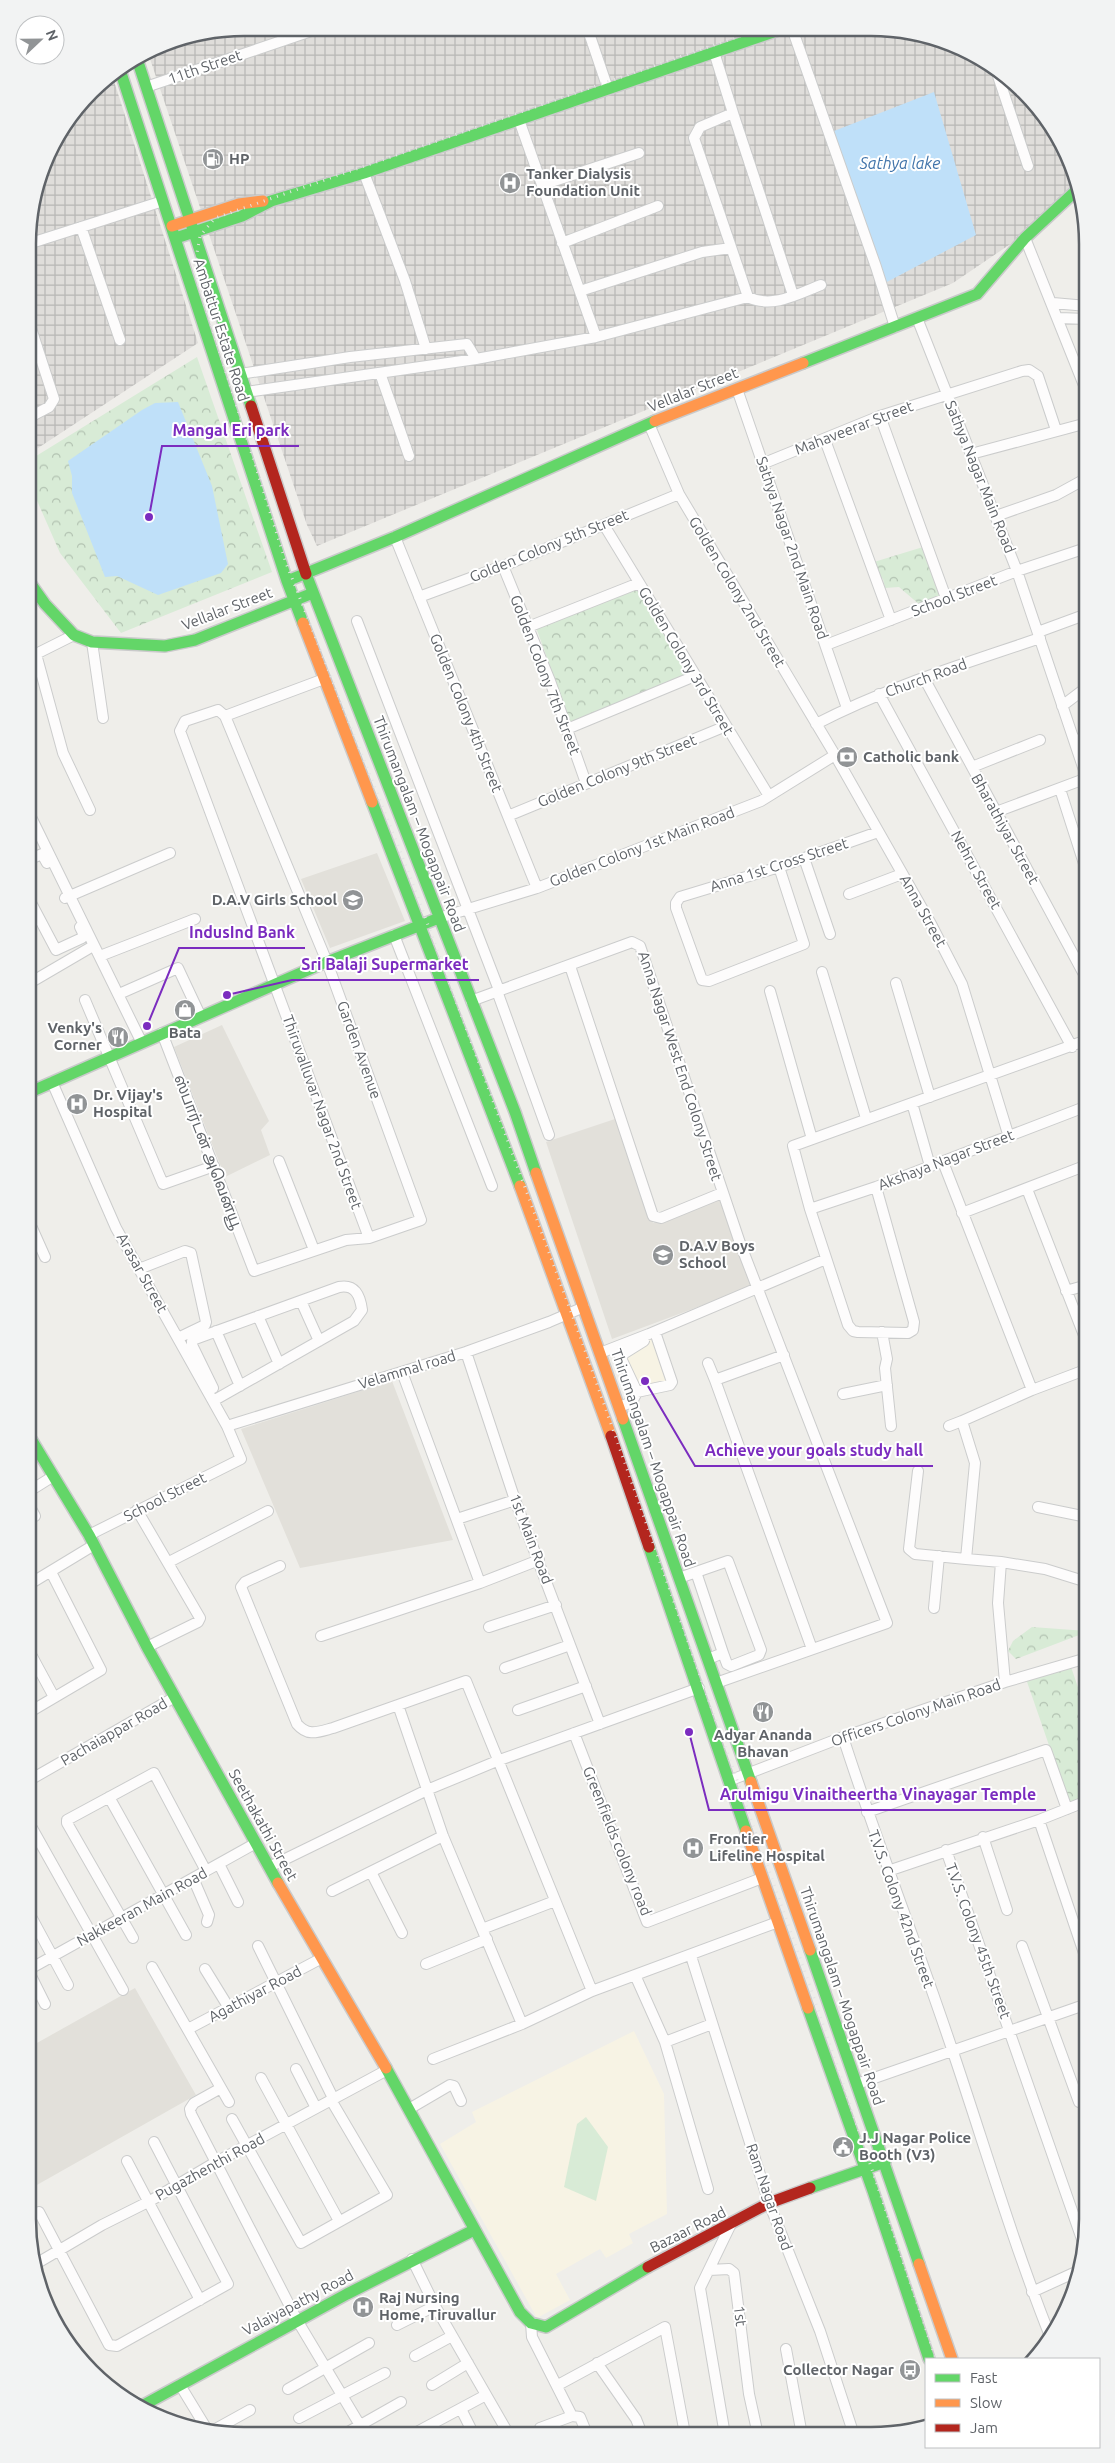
<svg xmlns="http://www.w3.org/2000/svg" width="1115" height="2463" viewBox="0 0 1115 2463" font-family="Ubuntu,'Noto Sans Tamil',sans-serif">
  <style>
    .commercial { fill: #f7f3e4 }
    .industrial { fill: url(#industrial-grid) }
    .education { fill: #e2e0da }
    .green { fill: #d8ebd6 }
    .park { fill: url(#park-crowns) }
    .water { fill: #bfe0f9 }
    .lines { fill: none; stroke-linecap: round; stroke-linejoin: round }
    .street-casing { stroke: #cbcccc; stroke-width: 12 }
    .fast-casing { stroke: #cacacb; stroke-width: 14 }
    .slow-casing { stroke: #cacacb; stroke-width: 14 }
    .jam-casing { stroke: #cacacb; stroke-width: 14 }
    .street { stroke: #fdfcfc; stroke-width: 10 }
    .fast { stroke: #63d668; stroke-width: 11 }
    .slow { stroke: #ff974d; stroke-width: 11 }
    .jam { stroke: #b3261e; stroke-width: 11 }
    .rail { stroke: #e4e4e4; stroke-width: 3; stroke-dasharray: 1 6; stroke-linecap: butt }
    .labels { text-anchor: middle; stroke-width: 4; stroke-linejoin: round; paint-order: stroke }
    .street-label { font-size: 15px; fill: #5f6368; stroke: #fff }
    .poi-label { font-size: 15px; font-weight: bold; fill: #5f6368; stroke: #fff; text-anchor: start }
    .water-label { font-size: 16px; font-style: italic; fill: #4174aa; stroke: #fff }
    .rim { fill: none; stroke: #5f6368; stroke-width: 2.5 }
    .leader { fill: none; stroke: #7b2cbf; stroke-width: 2 }
    .callout-dot { fill: #7b2cbf; stroke: #fff; stroke-width: 2 }
    .callout-label { font-size: 16px; text-anchor: middle; font-weight: bold; fill: #7b2cbf; stroke: #fff; stroke-width: 4; stroke-linejoin: round; paint-order: stroke }
  </style>
  <defs>
    <pattern id="industrial-grid" width="8" height="8" patternUnits="userSpaceOnUse" patternTransform="scale(1.25)"><rect width="8" height="8" fill="#dfddda"/><path d="M0 4h8M4 0v8" fill="none" stroke="#b8b7b5"/></pattern>
    <pattern id="park-crowns" width="20" height="18" patternUnits="userSpaceOnUse" patternTransform="scale(1.25)"><rect width="20" height="18" fill="#d8ebd6"/><path d="M2 6a3 3 0 1 1 6 0M12 15a3 3 0 1 1 6 0" fill="none" stroke="#b2c2b1"/></pattern>
  </defs>
  <rect width="100%" height="100%" fill="#efeeea"/>
  <!-- commercial -->
  <path class="commercial" d="M655 1332 670 1385 637 1392 623 1354Z
    M634 2031 664 2094 667 2214 629 2234 633 2243 626 2247 606 2258 600 2249 556 2274 570 2300 537 2318 440 2144 476 2122 472 2112Z"/>
  <!-- industrial -->
  <path class="industrial" d="M245 28 912 32 967 50 1014 82 1051 124 1077 181 1012 243 953 283 317 546 307 525 148 53 162 44Z
    M112 75 198 343 38 448 28 431V230L50 149 101 82Z"/>
  <!-- education -->
  <path class="education" d="M377 853 405 921 330 948 301 879Z
    M222 1025 269 1121 261 1130 270 1155 225 1177 174 1047Z
    M615 1119 653 1223 721 1199 754 1286 612 1339 546 1142Z
    M392 1381 453 1540 300 1568 241 1429Z
    M135 1988 196 2095 28 2190V2048Z"/>
  <!-- green -->
  <path class="green" d="M586 2117 608 2147 596 2201 564 2187 577 2124Z"/>
  <!-- park -->
  <path class="park" d="M197 357 272 572 121 633 60 553 28 480V461Z
    M923 547 941 597 920 605 899 587 885 588 883 579 879 577 874 562Z
    M636 587 689 676 571 725 533 619Z
    M1032 1627 1087 1631V1632L1016 1659 1008 1651 1013 1641Z
    M1069 1661 1087 1714V1796L1069 1803 1025 1676Z"/>
  <!-- water -->
  <path class="water" d="M934 92 976 235 883 284 834 131Z
    M178 402 212 486 228 564 221 573 158 595 117 576 105 577 72 493V476L68 461 142 410 155 403Z"/>
  <g class="lines">
    <!-- street casing -->
    <g class="street-casing">
      <path id="street" d="M588 30 608 89
        M793 31 876 267 895 327
        M714 52 733 113 700 127 694 138 748 297C772 309 798 294 821 285
        M996 70 1028 166
        M146 87 320 28
        M733 113 793 295
        M519 120 596 337 748 297
        M364 173 405 281 426 349
        M542 185 639 153
        M81 227 120 340
        M1025 238 1087 393
        M562 243 658 206
        M28 244 163 201
        M580 291 702 252 731 248
        M1053 303 1087 306
        M917 318 1017 571 1087 779
        M1059 318 1087 319
        M380 373 409 456
        M240 374 350 357 467 344 476 359 596 337
        M737 389 847 708
        M246 392 476 359
        M880 416 946 598
        M28 418 49 407 54 399 28 319
        M649 424 679 494 835 755 931 924 962 984 1009 1137
        M825 440 891 620
        M971 454 1087 423
        M762 464 880 416 1022 371 1029 370 1038 376 1056 430
        M996 516 1056 495 1087 478
        M604 525 769 796
        M395 537 537 888
        M503 566 550 681 586 783
        M419 597 503 566 679 494
        M357 621 499 990
        M528 627 639 583
        M1038 632 1087 614
        M92 642 103 718
        M826 645 1017 571 1083 549
        M36 654 63 753 90 810
        M28 658 74 635
        M924 678 1087 980
        M879 694 1072 1047
        M1062 706 1087 687
        M225 716 324 679
        M816 724C887 687 964 664 1040 638
        M567 729 695 676
        M1074 739 1087 741
        M972 767 1040 740
        M1060 789 1087 873
        M28 811 141 1041
        M996 812 1087 778
        M508 816 726 726
        M804 858 830 934
        M28 860 42 854 47 863
        M779 867 804 944 709 981 702 980 676 908V903L680 897 779 867 878 832
        M849 894 902 874
        M28 897 56 950 82 938 83 933 80 927
        M65 898 170 853
        M439 918 537 888 761 801 835 755
        M394 935 492 1186
        M100 956 195 919
        M570 966 653 1216 661 1218 722 1193
        M822 972 866 1118
        M896 983 930 1097
        M28 984 93 946
        M497 991 549 1135
        M770 991 812 1139
        M119 994 178 968 201 1017
        M85 1000 163 1184 214 1166
        M471 1001 632 942 640 946 740 1243 887 1623 716 1683
        M162 1033 254 1271 346 1240 369 1238 421 1220 327 962 225 716 218 710 185 721 180 731 369 1238
        M52 1082 116 1228 227 1426 241 1459 89 1535
        M912 1103 930 1166
        M279 1161 314 1250
        M943 1162 1032 1390
        M876 1187 914 1322 913 1330 908 1333 858 1332 853 1331 848 1325 810 1209 793 1146 1087 1040
        M1027 1189 1087 1343
        M810 1209 876 1187 1082 1108
        M962 1213 1087 1165
        M28 1219 45 1257
        M139 1269 185 1251 191 1253 206 1322 205 1325 178 1338
        M1066 1291 1087 1285
        M301 1301 319 1341
        M258 1316 279 1364
        M216 1331 240 1386
        M882 1332 887 1359 885 1368 891 1426
        M644 1341 620 1356 637 1392 670 1385 672 1382 655 1332
        M466 1352 515 1500 600 1724
        M600 1353 649 1334 826 1259
        M784 1355 715 1380 812 1649
        M708 1363 715 1380
        M402 1372 480 1583
        M843 1394 887 1385
        M213 1401 354 1321 362 1310C360 1295 355 1284 339 1287L195 1339 192 1341V1345L213 1388
        M619 1407 632 1402 637 1392
        M227 1426 466 1352 549 1322 584 1307
        M949 1426 962 1421
        M918 1471 909 1549 915 1554 966 1559
        M28 1492 52 1477
        M28 1503 35 1516
        M1038 1507 1087 1517
        M137 1510 200 1618 198 1622 147 1647
        M457 1519 515 1500
        M169 1562 268 1511
        M1001 1562 1045 1569 1087 1582
        M280 1566 245 1582 241 1587 297 1724C308 1737 318 1732 333 1728L466 1681 592 1991
        M696 1572 723 1653
        M679 1578 728 1561 761 1650 759 1655 731 1666 727 1664 723 1653 708 1659
        M28 1585 94 1545
        M934 1608 939 1556
        M489 1627 556 1605
        M321 1636 480 1583 539 1560
        M28 1649 54 1697
        M505 1668 570 1645
        M1005 1682 998 1603 1001 1562 966 1559 975 1463 962 1421 1032 1390 1085 1370 1087 1366
        M398 1705 443 1836 522 2024
        M518 1710 586 1686
        M28 1713 101 1670 51 1572
        M574 1733 647 1922 762 1878
        M843 1737C877 1843 918 1947 953 2052 985 2147 1013 2243 1050 2336
        M731 1780 843 1737 1005 1682 1087 1658
        M28 1781 175 1697
        M109 1797 186 1935
        M867 1812 1046 1750 1067 1809
        M1039 1820 1087 1962
        M28 1821 123 1990
        M983 1837 1007 1910
        M946 1850 1084 2245
        M219 1864 238 1902
        M269 1867 427 1790 497 1761 699 1688
        M888 1871 1039 1820 1087 1801
        M371 1872 402 1933
        M193 1878 209 1915 207 1922
        M332 1891 443 1836
        M28 1911 68 1985
        M482 1929 555 1901
        M133 1938 67 1823V1820L154 1773 206 1871
        M258 1946 333 2098
        M1022 1946 1079 2102
        M691 1956 769 2203 820 2331 854 2435
        M426 1964 487 1939
        M152 1967 229 2102
        M205 1969 229 2008
        M28 1970 256 1843
        M28 1970 45 2004
        M635 1975 665 2042 708 2189
        M188 2029 322 1958
        M665 2042 712 2024
        M433 2059 522 2024 592 1991 778 1922
        M296 2069 316 2108
        M261 2078 339 2221
        M857 2084 1087 2004
        M221 2088 194 2103 190 2109 191 2114 297 2320 364 2432
        M409 2109 450 2085 454 2086 461 2101
        M232 2119 301 2243 387 2195 331 2100
        M127 2161 200 2300
        M39 2212 109 2345 117 2346 228 2284 154 2142
        M412 2259 435 2306 508 2433
        M34 2265 102 2225 150 2201 216 2162 387 2070
        M709 2270 729 2269 734 2273 749 2394 758 2435
        M1032 2292 1078 2271
        M531 2323 532 2337 572 2416 580 2417 587 2434
        M397 2325 435 2306
        M786 2349 802 2435
        M415 2356 452 2336
        M597 2363 636 2419 642 2434
        M180 2385 208 2431
        M432 2385 468 2363
        M558 2385 665 2327 685 2434
        M288 2389 369 2343
        M461 2409 473 2433
        M299 2418 385 2373
        M212 2431 250 2410
        M348 2432 401 2402
        M415 2433 486 2395
        M542 2433 540 2428 572 2416
        M725 2435 700 2288 731 2224"/>
    </g>
    <!-- fast casing -->
    <g class="fast-casing">
      <path id="fast" d="M137 59 251 406
        M120 70 287 581 303 623
        M176 238 242 216 271 201 364 173 776 31
        M803 363 977 294 1025 238 1080 187
        M306 574 515 1112 536 1173
        M28 580 45 604 74 635 92 642 165 646 195 640 313 593
        M287 581 395 537 655 421
        M372 802 520 1186
        M28 1093 319 965 439 918
        M623 1419 751 1782
        M28 1434 89 1535 147 1647 278 1883
        M649 1547 746 1831
        M810 1950 919 2264
        M808 2008 873 2191 929 2359
        M386 2068 520 2312 531 2323 546 2327 648 2267
        M810 2188 885 2162
        M140 2407 347 2294 474 2230"/>
    </g>
    <!-- slow casing -->
    <g class="slow-casing">
      <path id="slow" d="M172 226 239 204 263 201
        M655 421 803 363
        M303 623 372 802
        M536 1173 623 1419
        M520 1186 611 1436
        M751 1782 810 1950
        M746 1831 808 2008
        M278 1883 386 2068
        M919 2264 952 2359"/>
    </g>
    <!-- jam casing -->
    <g class="jam-casing">
      <path id="jam" d="M251 406 306 574
        M611 1436 649 1547
        M648 2267 769 2203 810 2188"/>
    </g>
    <!-- street -->
    <use href="#street" class="street"/>
    <!-- fast -->
    <use href="#fast" class="fast"/>
    <!-- slow -->
    <use href="#slow" class="slow"/>
    <!-- jam -->
    <use href="#jam" class="jam"/>
    <!-- rail -->
    <path class="rail" d="M754 31 215 218 200 236 194 270 286 563 411 879 581 1339 812 1992 936 2359"/>
  </g>
  <!-- icons -->
  <defs>
    <g id="fuel-disc" transform="scale(1.125)"><circle r="9.5" fill="#919496" stroke="#fff"/><path d="M-5.5-6h7V0h2V4h1.3V-2.5L3-4.5l.8-.8L6-3V5H2.5V1h-1V6h-7ZM-4.2-4.7v3.2H.2V-4.7Z" fill="#fff"/></g>
    <g id="hospital-disc" transform="scale(1.125)"><circle r="9.5" fill="#919496" stroke="#fff"/><path d="M-5-5h3v3.5h4V-5h3V5h-3V1.5h-4V5h-3Z" fill="#fff"/></g>
    <g id="bank-disc" transform="scale(1.125)"><circle r="9.5" fill="#919496" stroke="#fff"/><path d="M-6-4H6V4H-6ZM0-2.3a2.3 2.3 0 1 0 0 4.6a2.3 2.3 0 1 0 0-4.6Z" fill="#fff"/></g>
    <g id="school-disc" transform="scale(1.125)"><circle r="9.5" fill="#919496" stroke="#fff"/><path d="M0-5L7-2L0 1L-7-2ZM-4 1L0 2.5L4 1V4Q0 6-4 4Z" fill="#fff"/></g>
    <g id="shop-disc" transform="scale(1.125)"><circle r="9.5" fill="#919496" stroke="#fff"/><path d="M-5-2.5h2.3a2.7 3.5 0 0 1 5.4 0H5L5.5 6h-11ZM-1.5-2.5h3a1.5 2.3 0 0 0-3 0Z" fill="#fff"/></g>
    <g id="restaurant-disc" transform="scale(1.125)"><circle r="9.5" fill="#919496" stroke="#fff"/><path d="M-5-6h1v4h1v-4h1v4h1v-4h1v5L-1.5 .5V6h-2V.5L-5-1ZM5-6V6H3V1.5H1.5Q1.5-4 5-6Z" fill="#fff"/></g>
    <g id="civic-disc" transform="scale(1.125)"><circle r="9.5" fill="#919496" stroke="#fff"/><path d="M-.6-6.5H3V-4.5H.6V-3L4-1V1h2V6H-6V1h2V-1L-.6-3ZM-1.2 2.5V6h2.4V2.5Z" fill="#fff"/></g>
    <g id="bus-disc" transform="scale(1.125)"><circle r="9.5" fill="#919496" stroke="#fff"/><path d="M-5-6H5V4H4V6H2V4H-2V6H-4V4H-5ZM-3.5-4V0h7V-4ZM-3.5 1.2v1.5H-2V1.2ZM2 1.2v1.5H3.5V1.2Z" fill="#fff"/></g>
  </defs>
  <g fill-rule="evenodd">
    <use href="#fuel-disc" x="213" y="159"/>
    <use href="#hospital-disc" x="510" y="183"/>
    <use href="#bank-disc" x="847" y="757"/>
    <use href="#school-disc" x="353" y="900"/>
    <use href="#shop-disc" x="185" y="1010"/>
    <use href="#restaurant-disc" x="118" y="1037"/>
    <use href="#hospital-disc" x="77" y="1104"/>
    <use href="#school-disc" x="663" y="1255"/>
    <use href="#restaurant-disc" x="763" y="1712"/>
    <use href="#hospital-disc" x="693" y="1848"/>
    <use href="#civic-disc" x="843" y="2147"/>
    <use href="#hospital-disc" x="363" y="2307"/>
    <use href="#bus-disc" x="910" y="2370"/>
  </g>
  <g class="labels">
    <!-- street labels -->
    <g class="street-label">
      <text transform="translate(205 67) rotate(-19)" y="5">11th Street</text>
      <text transform="translate(221 330) rotate(72)" y="5">Ambattur Estate Road</text>
      <text transform="translate(693 390) rotate(-22)" y="5">Vellalar Street</text>
      <text transform="translate(854 428) rotate(-21)" y="5">Mahaveerar Street</text>
      <text transform="translate(980 477) rotate(68)" y="5">Sathya Nagar Main Road</text>
      <text transform="translate(549 546) rotate(-22)" y="5">Golden Colony 5th Street</text>
      <text transform="translate(792 548) rotate(71)" y="5">Sathya Nagar 2nd Main Road</text>
      <text transform="translate(737 592) rotate(59)" y="5">Golden Colony 2nd Street</text>
      <text transform="translate(954 596) rotate(-21)" y="5">School Street</text>
      <text transform="translate(227 609) rotate(-21)" y="5">Vellalar Street</text>
      <text transform="translate(686 661) rotate(59)" y="5">Golden Colony 3rd Street</text>
      <text transform="translate(545 675) rotate(69)" y="5">Golden Colony 7th Street</text>
      <text transform="translate(926 678) rotate(-20)" y="5">Church Road</text>
      <text transform="translate(466 713) rotate(68)" y="5">Golden Colony 4th Street</text>
      <text transform="translate(617 771) rotate(-22)" y="5">Golden Colony 9th Street</text>
      <text transform="translate(419 824) rotate(69)" y="5">Thirumangalam – Mogappair Road</text>
      <text transform="translate(1005 829) rotate(61)" y="5">Bharathiyar Street</text>
      <text transform="translate(642 847) rotate(-21)" y="5">Golden Colony 1st Main Road</text>
      <text transform="translate(779 865) rotate(-18)" y="5">Anna 1st Cross Street</text>
      <text transform="translate(976 870) rotate(61)" y="5">Nehru Street</text>
      <text transform="translate(923 911) rotate(61)" y="5">Anna Street</text>
      <text transform="translate(359 1050) rotate(70)" y="5">Garden Avenue</text>
      <text transform="translate(680 1066) rotate(72)" y="5">Anna Nagar West End Colony Street</text>
      <text transform="translate(322 1112) rotate(70)" y="5">Thiruvalluvar Nagar 2nd Street</text>
      <text transform="translate(208 1152) rotate(69)" y="5">ஸ்பார்டன் அவென்யூ</text>
      <text transform="translate(946 1160) rotate(-21)" y="5">Akshaya Nagar Street</text>
      <text transform="translate(142 1273) rotate(61)" y="5">Arasar Street</text>
      <text transform="translate(407 1370) rotate(-17)" y="5">Velammal road</text>
      <text transform="translate(653 1458) rotate(71)" y="5">Thirumangalam – Mogappair Road</text>
      <text transform="translate(165 1497) rotate(-27)" y="5">School Street</text>
      <text transform="translate(531 1539) rotate(69)" y="5">1st Main Road</text>
      <text transform="translate(916 1713) rotate(-19)" y="5">Officers Colony Main Road</text>
      <text transform="translate(114 1732) rotate(-30)" y="5">Pachaiappar Road</text>
      <text transform="translate(263 1825) rotate(61)" y="5">Seethakathi Street</text>
      <text transform="translate(617 1841) rotate(68)" y="5">Greenfields colony road</text>
      <text transform="translate(142 1907) rotate(-29)" y="5">Nakkeeran Main Road</text>
      <text transform="translate(901 1909) rotate(70)" y="5">T.V.S. Colony 42nd Street</text>
      <text transform="translate(978 1941) rotate(70)" y="5">T.V.S. Colony 45th Street</text>
      <text transform="translate(255 1994) rotate(-28)" y="5">Agathiyar Road</text>
      <text transform="translate(842 1996) rotate(71)" y="5">Thirumangalam – Mogappair Road</text>
      <text transform="translate(210 2167) rotate(-29)" y="5">Pugazhenthi Road</text>
      <text transform="translate(769 2197) rotate(71)" y="5">Ram Nagar Road</text>
      <text transform="translate(688 2230) rotate(-27)" y="5">Bazaar Road</text>
      <text transform="translate(298 2303) rotate(-28)" y="5">Valaiyapathy Road</text>
      <text transform="translate(740 2316) rotate(83)" y="5">1st</text>
    </g>
    <!-- poi labels -->
    <g class="poi-label">
      <text x="229" y="164">HP</text>
      <text x="526" y="179">Tanker Dialysis<tspan x="526" dy="17">Foundation Unit</tspan></text>
      <text x="863" y="762">Catholic bank</text>
      <text x="337" y="905" text-anchor="end">D.A.V Girls School</text>
      <text x="102" y="1033" text-anchor="end">Venky's<tspan x="102" dy="17">Corner</tspan></text>
      <text x="185" y="1038" text-anchor="middle">Bata</text>
      <text x="93" y="1100">Dr. Vijay's<tspan x="93" dy="17">Hospital</tspan></text>
      <text x="679" y="1251">D.A.V Boys<tspan x="679" dy="17">School</tspan></text>
      <text x="763" y="1740" text-anchor="middle">Adyar Ananda<tspan x="763" dy="17">Bhavan</tspan></text>
      <text x="709" y="1844">Frontier<tspan x="709" dy="17">Lifeline Hospital</tspan></text>
      <text x="859" y="2143">J.J Nagar Police<tspan x="859" dy="17">Booth (V3)</tspan></text>
      <text x="379" y="2303">Raj Nursing<tspan x="379" dy="17">Home, Tiruvallur</tspan></text>
      <text x="894" y="2375" text-anchor="end">Collector Nagar</text>
    </g>
    <!-- water labels -->
    <g class="water-label">
      <text x="900" y="169">Sathya lake</text>
    </g>
  </g>
  <!-- crop -->
  <path d="M0 0H1115V2463H0ZM244 36H871A208 208 0 0 1 1079 244V2219A208 208 0 0 1 871 2427H244A208 208 0 0 1 36 2219V244A208 208 0 0 1 244 36Z" fill="#f2f3f3" fill-rule="evenodd"/>
  <path class="rim" d="M244 36H871A208 208 0 0 1 1079 244V2219A208 208 0 0 1 871 2427H244A208 208 0 0 1 36 2219V244A208 208 0 0 1 244 36Z"/>
  <!-- callouts -->
  <path class="leader" d="M149 517L162 446H299M147 1026L179 948H305M227 995L292 980H479M645 1381L695 1466H933M689 1732L709 1810H1046"/>
  <g class="callout-dot">
    <circle cx="149" cy="517" r="5"/>
    <circle cx="147" cy="1026" r="5"/>
    <circle cx="227" cy="995" r="5"/>
    <circle cx="645" cy="1381" r="5"/>
    <circle cx="689" cy="1732" r="5"/>
  </g>
  <g class="callout-label">
    <text x="231" y="436">Mangal Eri park</text>
    <text x="242" y="938">IndusInd Bank</text>
    <text x="385" y="970">Sri Balaji Supermarket</text>
    <text x="814" y="1456">Achieve your goals study hall</text>
    <text x="878" y="1800">Arulmigu Vinaitheertha Vinayagar Temple</text>
  </g>
  <!-- legend -->
  <rect x="925" y="2358" width="175" height="90" fill="#ffffff" stroke="#bfc1c3"/>
  <rect x="935" y="2374" width="25" height="8" fill="#63d668" stroke="#bfc1c3"/>
  <text x="970" y="2383" font-size="15" fill="#5f6368">Fast</text>
  <rect x="935" y="2399" width="25" height="8" fill="#ff974d" stroke="#bfc1c3"/>
  <text x="970" y="2408" font-size="15" fill="#5f6368">Slow</text>
  <rect x="935" y="2424" width="25" height="8" fill="#b3261e" stroke="#bfc1c3"/>
  <text x="970" y="2433" font-size="15" fill="#5f6368">Jam</text>
  <!-- north arrow -->
  <g transform="translate(40 40) rotate(68)"><circle r="24" fill="#ffffff" stroke="#bfc1c3"/>
  <path d="M0-4L9 19L0 12L-9 19Z" fill="#919496"/>
  <text y="-8" font-size="14" font-weight="bold" text-anchor="middle" fill="#5f6368">N</text>
  </g>
</svg>
